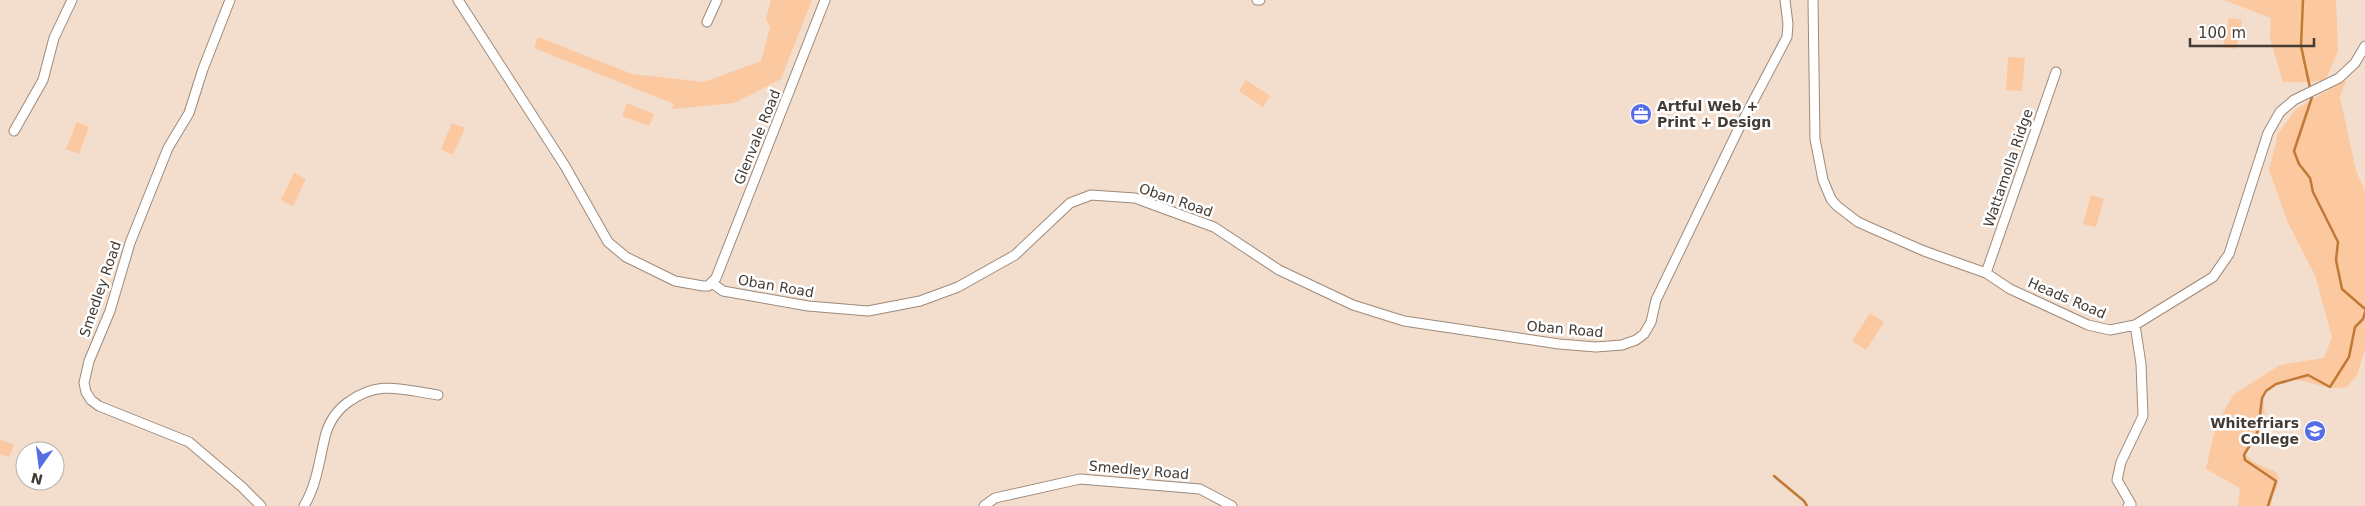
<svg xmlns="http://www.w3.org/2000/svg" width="2365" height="506" viewBox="0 0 2365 506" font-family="'DejaVu Sans',sans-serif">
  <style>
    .green { fill: #fbc8a0 }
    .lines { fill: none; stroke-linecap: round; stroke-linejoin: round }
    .stream { stroke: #c17936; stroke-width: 2.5 }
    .street-casing { stroke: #9e8a7a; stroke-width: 11 }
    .street { stroke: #fff; stroke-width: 9 }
    .labels { text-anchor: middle; stroke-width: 5; stroke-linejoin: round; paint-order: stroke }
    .poi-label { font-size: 14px; font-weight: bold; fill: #433b34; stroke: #fff; text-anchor: start }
    .street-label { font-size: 14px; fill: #433b34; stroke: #fff }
  </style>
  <rect width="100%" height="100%" fill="#f3ddcc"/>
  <!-- green -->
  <path class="green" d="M771 0H812L781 79 734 103 672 109 674 104 534 48 538 37 632 74 704 82 761 61 770 27 766 19Z
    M2224 0H2336L2338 51 2326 79 2313 82H2283L2270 39 2271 18Z
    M2229 18 2242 20 2236 49 2223 47Z
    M2008 57 2025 58 2022 91 2006 90Z
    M1246 80 1270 96 1263 107 1239 91Z
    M2346 80 2340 97 2356 171 2365 191V349L2357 375 2347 387C2310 393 2304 365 2265 392 2260 407 2271 423 2262 436 2258 443 2249 448 2243 453 2248 457 2254 463 2259 465 2268 470 2281 469 2278 482 2277 491 2271 497 2271 506H2238L2240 488 2206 469 2216 425 2234 394 2280 365 2324 358 2332 337 2315 275 2288 223 2269 170 2278 134 2296 109Z
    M627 103 654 114 649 126 622 116Z
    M77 122 89 127 79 154 66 149Z
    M452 123 465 128 453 155 441 149Z
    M294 173 306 179 293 206 281 200Z
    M2091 195 2104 199 2096 227 2083 224Z
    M1870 313 1884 322 1866 350 1852 341Z
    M0 439 14 445 9 457 0 454Z"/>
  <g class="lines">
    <!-- stream -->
    <path class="stream" d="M2303 0 2301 46 2312 97 2294 151 2299 164 2310 178 2313 192 2338 242 2336 260 2342 289 2365 309
      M1774 476 1804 501 1807 506
      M2268 506 2276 481 2245 460 2244 455 2258 431 2262 398 2266 391 2276 384 2308 375 2330 387 2349 357 2355 327 2363 319 2365 312"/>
    <!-- street casing -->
    <g class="street-casing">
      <path id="street" d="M230 0 203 69 189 113 168 148 130 243 110 311 89 361 84 383 86 392 91 400 99 406 189 442 242 487 261 506
        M458 0 565 166 608 242 626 257 675 281 703 286H708L716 278 825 0
        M1257 0H1260
        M1813 0 1815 139 1823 180 1831 199 1837 206 1858 222 1869 227 1924 251 1986 273 2010 289 2088 325 2110 330 2135 325 2213 277 2229 254 2268 133 2280 112 2294 100 2339 78 2355 63 2365 46
        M707 22 717 0
        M14 131 43 80 54 38 72 0
        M1986 273 2056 72
        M712 283 723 291 808 306 868 311 920 301 958 287 1015 255 1070 203 1091 195 1135 198 1214 227 1279 270 1353 305 1404 321 1559 344 1596 347 1622 345 1636 340 1644 334 1651 322 1656 300 1739 128 1787 37 1788 24 1785 0
        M304 506C316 486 319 463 324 441 327 426 335 412 347 403 379 379 403 390 438 395
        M984 506 995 498 1080 479 1200 489 1232 506
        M2128 506 2131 504 2117 480 2121 462 2143 416 2141 364 2135 325"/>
    </g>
    <!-- street -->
    <use href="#street" class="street"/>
  </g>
  <!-- icons -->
  <defs>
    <g id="office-disc" transform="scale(1.125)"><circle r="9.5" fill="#556ee4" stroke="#fff"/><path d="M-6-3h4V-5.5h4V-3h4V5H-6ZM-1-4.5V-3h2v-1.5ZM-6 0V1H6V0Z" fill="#fff"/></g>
    <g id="school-disc" transform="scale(1.125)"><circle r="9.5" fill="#556ee4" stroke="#fff"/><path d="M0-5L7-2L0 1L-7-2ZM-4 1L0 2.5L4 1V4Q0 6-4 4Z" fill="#fff"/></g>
  </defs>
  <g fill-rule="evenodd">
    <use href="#office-disc" x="1641" y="114"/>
    <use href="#school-disc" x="2315" y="431"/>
  </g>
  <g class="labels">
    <!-- poi labels -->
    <g class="poi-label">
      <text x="1657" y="111">Artful Web +<tspan x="1657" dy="16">Print + Design</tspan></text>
      <text x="2299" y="428" text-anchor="end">Whitefriars<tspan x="2299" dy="16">College</tspan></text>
    </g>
    <!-- street labels -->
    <g class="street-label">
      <text transform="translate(757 137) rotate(-68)" y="5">Glenvale Road</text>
      <text transform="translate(2008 168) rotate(-71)" y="5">Wattamolla Ridge</text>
      <text transform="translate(1176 200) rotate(19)" y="5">Oban Road</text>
      <text transform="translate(776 286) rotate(10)" y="5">Oban Road</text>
      <text transform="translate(100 289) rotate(-71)" y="5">Smedley Road</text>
      <text transform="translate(2067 298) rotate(23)" y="5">Heads Road</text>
      <text transform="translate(1565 329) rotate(5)" y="5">Oban Road</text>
      <text transform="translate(1139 470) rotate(5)" y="5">Smedley Road</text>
    </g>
  </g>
  <!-- north arrow -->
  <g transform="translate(40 466) rotate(194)"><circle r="24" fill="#ffffff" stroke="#b4b1ae"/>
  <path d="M0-4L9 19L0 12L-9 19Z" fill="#556ee4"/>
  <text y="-8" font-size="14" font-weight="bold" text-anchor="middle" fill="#433b34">N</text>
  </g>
  <!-- scale -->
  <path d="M2190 38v8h124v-8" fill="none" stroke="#433b34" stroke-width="2.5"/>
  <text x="2198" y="38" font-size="15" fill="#433b34" stroke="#ffffff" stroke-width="4" paint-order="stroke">100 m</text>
</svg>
